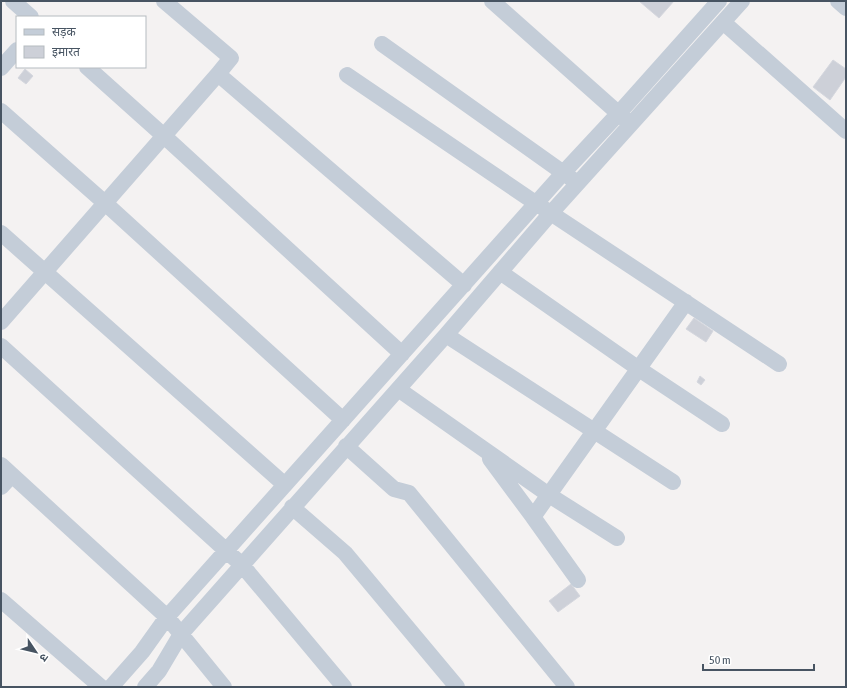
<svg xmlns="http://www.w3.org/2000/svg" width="847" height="688" viewBox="0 0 847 688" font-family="'Asap Condensed','Noto Sans Devanagari',sans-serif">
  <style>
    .building { fill: #cdd0d8; stroke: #d5d7de }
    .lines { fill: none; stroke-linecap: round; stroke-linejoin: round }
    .minor { stroke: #c4cdd8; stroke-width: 16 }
  </style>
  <rect width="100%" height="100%" fill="#f4f2f2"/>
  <!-- building -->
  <path class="building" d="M639 1H674L659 18Z
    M833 60 846 69V77L830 100 813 87Z
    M25 69 33 76 26 84 18 78Z
    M694 318 713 331 706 342 686 329Z
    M700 376 705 380 701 385 697 382Z
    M571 584 580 596 558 612 549 601Z"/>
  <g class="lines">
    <!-- minor -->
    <path class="minor" d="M13 1 31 17
      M164 1 231 58 218 74 464 285
      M492 1 627 121
      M838 1 846 8
      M723 22 846 131
      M382 44 572 179
      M87 67 164 136 402 354
      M1 68 17 50
      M347 75 537 204 779 364
      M1 111 105 203 343 420
      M1 233 285 485
      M500 272 639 369 722 424
      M1 322 218 74
      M446 335 673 482
      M1 346 242 565 344 687
      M398 389 549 495 617 538
      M346 446 394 489 409 493 567 687
      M490 459 533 517
      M1 465 167 617 224 687
      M1 487 12 475
      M292 507 345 553 457 687
      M578 580 533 517 686 302
      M1 600 101 687
      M111 687 142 652 167 617 564 172 619 113 719 1
      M145 687 159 671 181 634 446 335 551 213 742 1"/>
  </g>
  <!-- border -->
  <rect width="847" height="688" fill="none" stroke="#475462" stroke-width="4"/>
  <!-- legend -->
  <rect x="16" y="16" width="130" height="52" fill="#ffffff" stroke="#b5bbc0"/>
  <rect x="24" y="29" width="20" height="6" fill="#c4cdd8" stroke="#b5bbc0"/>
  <text x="52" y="36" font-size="12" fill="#475462">सड़क</text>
  <rect x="24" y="46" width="20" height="12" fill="#cdd0d8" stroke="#b5bbc0"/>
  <text x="52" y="56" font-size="12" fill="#475462">इमारत</text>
  <!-- north arrow -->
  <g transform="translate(36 652) rotate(125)" stroke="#ffffff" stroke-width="3" paint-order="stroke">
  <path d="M0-3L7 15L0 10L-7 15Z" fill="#475462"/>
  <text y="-6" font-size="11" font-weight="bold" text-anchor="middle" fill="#475462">उ</text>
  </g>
  <!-- scale -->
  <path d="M703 664v6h111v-6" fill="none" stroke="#475462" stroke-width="2"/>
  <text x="709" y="664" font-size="12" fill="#475462" stroke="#ffffff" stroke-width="3" paint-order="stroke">50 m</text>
</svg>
